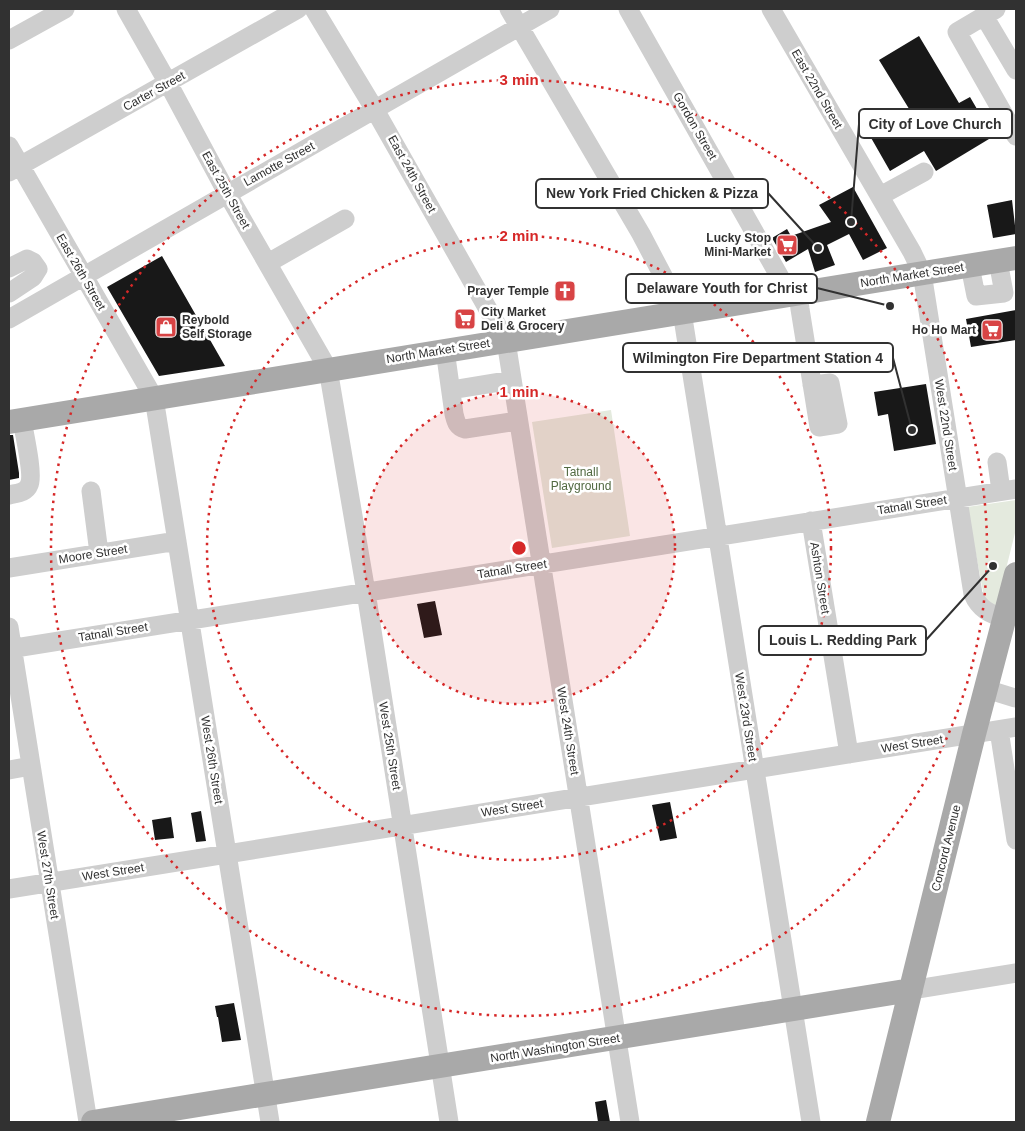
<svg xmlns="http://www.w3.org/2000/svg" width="1025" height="1131" viewBox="0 0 1025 1131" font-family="Helvetica,sans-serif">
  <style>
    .green { fill: #e4eade }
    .building { fill: #181818 }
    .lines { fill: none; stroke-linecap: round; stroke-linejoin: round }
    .minor { stroke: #cecece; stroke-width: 19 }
    .major { stroke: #a9a9a9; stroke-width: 24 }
    .ring { fill: none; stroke: #d62828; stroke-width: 2.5; stroke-dasharray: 2.5 5 }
    .labels { text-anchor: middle; stroke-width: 5; stroke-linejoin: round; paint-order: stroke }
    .street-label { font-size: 12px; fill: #313131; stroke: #fff }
    .poi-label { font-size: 12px; font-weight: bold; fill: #313131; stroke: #fff; text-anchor: end }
    .park-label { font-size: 12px; fill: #526a42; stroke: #fff }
    .centre { fill: #d62828; stroke: #fff; stroke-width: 2.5 }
    .ring-label { font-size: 15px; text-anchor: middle; font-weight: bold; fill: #d62828; stroke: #fff; stroke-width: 5; stroke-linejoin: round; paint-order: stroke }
    .leader { fill: none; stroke: #313131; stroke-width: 2 }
    .callout-dot { fill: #313131; stroke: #fff; stroke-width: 2 }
    .callout { fill: #fff; stroke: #313131; stroke-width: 2 }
    .callout-label { font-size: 14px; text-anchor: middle; font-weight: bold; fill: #313131 }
  </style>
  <rect width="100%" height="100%" fill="#fff"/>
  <!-- green -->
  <path class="green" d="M611 410 630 536 552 548 532 422Z
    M1016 500V529L996 609 985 602 967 507Z"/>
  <!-- building -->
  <path class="building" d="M919 36 959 103 970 97 984 121 979 123 989 139 936 171 924 151 890 171 870 136 911 112 879 60Z
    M853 187 887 248 863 260 849 234 827 245 835 265 815 272 808 249 786 262 772 238 787 229 791 236 831 222 819 205Z
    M1012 200 1016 234 993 238 987 205Z
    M162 256 225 366 159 376 107 287Z
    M1016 310V340L971 347 966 319Z
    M926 384 936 444 894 451 888 414 878 416 874 392Z
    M9 435H13L19 473V478L9 480Z
    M435 601 442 635 424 638 417 604Z
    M670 802 677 838 660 841 652 805Z
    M201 811 206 841 196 842 191 813Z
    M171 817 174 838 155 840 152 820Z
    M234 1003 241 1040 222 1042 218 1017H217L215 1006Z
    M606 1100 610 1122H598L595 1102Z"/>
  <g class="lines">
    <!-- minor -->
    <path class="minor" d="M126 9 168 83 227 193 328 369 366 592 449 1122
      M314 9 375 110 506 341 630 1122
      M509 9 641 234 682 312 811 1122
      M628 9 790 295
      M771 9 912 252 922 273 973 594C979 609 990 614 1004 618
      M996 9 957 32 1016 136
      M984 16 1016 70
      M9 40 65 9
      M9 146 154 398 270 1122
      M9 172 298 9
      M880 196 924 172
      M268 263 345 219
      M970 266 976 296 1004 293 998 261
      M9 268 27 259 33 262 38 269 33 277 9 293
      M798 293 800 309 819 427 838 424 830 383 812 385
      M9 319 550 9
      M445 350 454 414C456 422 457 427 465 429L518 421
      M451 390 512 380
      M997 462 1001 491
      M91 491 99 553
      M9 495C16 493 26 493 29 485 34 476 24 432 22 420
      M811 521 849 754
      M9 568 177 541
      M9 627 88 1122
      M9 649 1016 489
      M986 689 1015 698
      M999 730 1016 840
      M9 770 31 766
      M9 889 1016 727
      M911 990 1016 973"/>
    <!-- major -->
    <path class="major" d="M9 422 1016 258
      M93 1122 911 990
      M878 1122 974 734 1016 574"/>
  </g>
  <!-- distance rings -->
  <circle cx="519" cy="548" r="156" fill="#d62828" fill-opacity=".12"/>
  <g class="ring">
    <circle cx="519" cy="548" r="156"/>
    <circle cx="519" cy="548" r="312"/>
    <circle cx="519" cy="548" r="468"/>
  </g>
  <!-- icons -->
  <defs>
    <g id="supermarket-square" transform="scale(1.125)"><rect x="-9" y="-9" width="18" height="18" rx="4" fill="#d84445" stroke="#fff"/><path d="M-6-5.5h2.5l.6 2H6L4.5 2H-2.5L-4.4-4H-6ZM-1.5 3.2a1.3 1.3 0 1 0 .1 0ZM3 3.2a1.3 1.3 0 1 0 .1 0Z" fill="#fff"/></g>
    <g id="church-square" transform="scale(1.125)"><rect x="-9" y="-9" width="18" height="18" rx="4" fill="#d84445" stroke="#fff"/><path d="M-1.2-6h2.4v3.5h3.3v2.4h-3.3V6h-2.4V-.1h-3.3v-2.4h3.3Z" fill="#fff"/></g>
    <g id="shop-square" transform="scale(1.125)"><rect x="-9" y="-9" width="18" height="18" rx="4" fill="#d84445" stroke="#fff"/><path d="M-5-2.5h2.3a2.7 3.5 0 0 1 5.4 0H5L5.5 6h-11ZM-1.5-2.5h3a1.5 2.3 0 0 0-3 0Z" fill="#fff"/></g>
  </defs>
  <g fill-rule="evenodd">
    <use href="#supermarket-square" x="787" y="245"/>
    <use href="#church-square" x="565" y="291"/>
    <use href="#supermarket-square" x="465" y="319"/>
    <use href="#shop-square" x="166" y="327"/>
    <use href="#supermarket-square" x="992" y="330"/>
  </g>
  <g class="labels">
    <!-- street labels -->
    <g class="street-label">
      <text transform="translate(817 89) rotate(60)" y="4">East 22nd Street</text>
      <text transform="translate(154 91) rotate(-29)" y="4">Carter Street</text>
      <text transform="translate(695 126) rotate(60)" y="4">Gordon Street</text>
      <text transform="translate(279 164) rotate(-29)" y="4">Lamotte Street</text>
      <text transform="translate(412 174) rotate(61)" y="4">East 24th Street</text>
      <text transform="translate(226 190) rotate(61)" y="4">East 25th Street</text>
      <text transform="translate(81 272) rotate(60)" y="4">East 26th Street</text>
      <text transform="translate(912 275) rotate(-9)" y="4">North Market Street</text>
      <text transform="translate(438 351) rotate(-9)" y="4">North Market Street</text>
      <text transform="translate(946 425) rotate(81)" y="4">West 22nd Street</text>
      <text transform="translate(912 505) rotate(-9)" y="4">Tatnall Street</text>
      <text transform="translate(93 554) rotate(-9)" y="4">Moore Street</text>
      <text transform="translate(512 569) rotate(-9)" y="4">Tatnall Street</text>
      <text transform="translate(820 578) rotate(81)" y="4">Ashton Street</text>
      <text transform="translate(113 632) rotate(-9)" y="4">Tatnall Street</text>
      <text transform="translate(746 717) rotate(81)" y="4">West 23rd Street</text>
      <text transform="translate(568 731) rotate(81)" y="4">West 24th Street</text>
      <text transform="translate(912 744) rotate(-9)" y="4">West Street</text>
      <text transform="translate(390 746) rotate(81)" y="4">West 25th Street</text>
      <text transform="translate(212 760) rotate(81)" y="4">West 26th Street</text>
      <text transform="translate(512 808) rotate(-9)" y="4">West Street</text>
      <text transform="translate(946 848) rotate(-76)" y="4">Concord Avenue</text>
      <text transform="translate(113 872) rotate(-9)" y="4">West Street</text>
      <text transform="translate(48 875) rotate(81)" y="4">West 27th Street</text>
      <text transform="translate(555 1048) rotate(-9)" y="4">North Washington Street</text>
    </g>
    <!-- poi labels -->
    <g class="poi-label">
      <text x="771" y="242">Lucky Stop<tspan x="771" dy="14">Mini-Market</tspan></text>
      <text x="549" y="295">Prayer Temple</text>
      <text x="481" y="316" text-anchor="start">City Market<tspan x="481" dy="14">Deli &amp; Grocery</tspan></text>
      <text x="182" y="324" text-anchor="start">Reybold<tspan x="182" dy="14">Self Storage</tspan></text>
      <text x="976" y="334">Ho Ho Mart</text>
    </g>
    <!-- park labels -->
    <g class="park-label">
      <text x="581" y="476">Tatnall<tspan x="581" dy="14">Playground</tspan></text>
    </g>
  </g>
  <circle cx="519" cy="548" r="8" class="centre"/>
  <g class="ring-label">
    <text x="519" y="85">3 min</text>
    <text x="519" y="241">2 min</text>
    <text x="519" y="397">1 min</text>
  </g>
  <!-- callouts -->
  <path class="leader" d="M851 222L859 124M818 248L768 193M890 306L817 288M912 430L893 358M993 566L926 640"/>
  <g class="callout-dot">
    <circle cx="851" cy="222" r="5"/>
    <circle cx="818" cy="248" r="5"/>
    <circle cx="890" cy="306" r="5"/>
    <circle cx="912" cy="430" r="5"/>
    <circle cx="993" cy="566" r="5"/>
  </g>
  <g class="callout">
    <rect x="859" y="109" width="153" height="29" rx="5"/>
    <rect x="536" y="179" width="232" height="29" rx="5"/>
    <rect x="626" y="274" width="191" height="29" rx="5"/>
    <rect x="623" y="343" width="270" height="29" rx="5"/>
    <rect x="759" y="626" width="167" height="29" rx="5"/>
  </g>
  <g class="callout-label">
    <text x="935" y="129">City of Love Church</text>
    <text x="652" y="198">New York Fried Chicken &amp; Pizza</text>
    <text x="722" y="293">Delaware Youth for Christ</text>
    <text x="758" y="363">Wilmington Fire Department Station 4</text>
    <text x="843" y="645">Louis L. Redding Park</text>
  </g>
  <!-- border -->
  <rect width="1025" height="1131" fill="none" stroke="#313131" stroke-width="20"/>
</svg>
